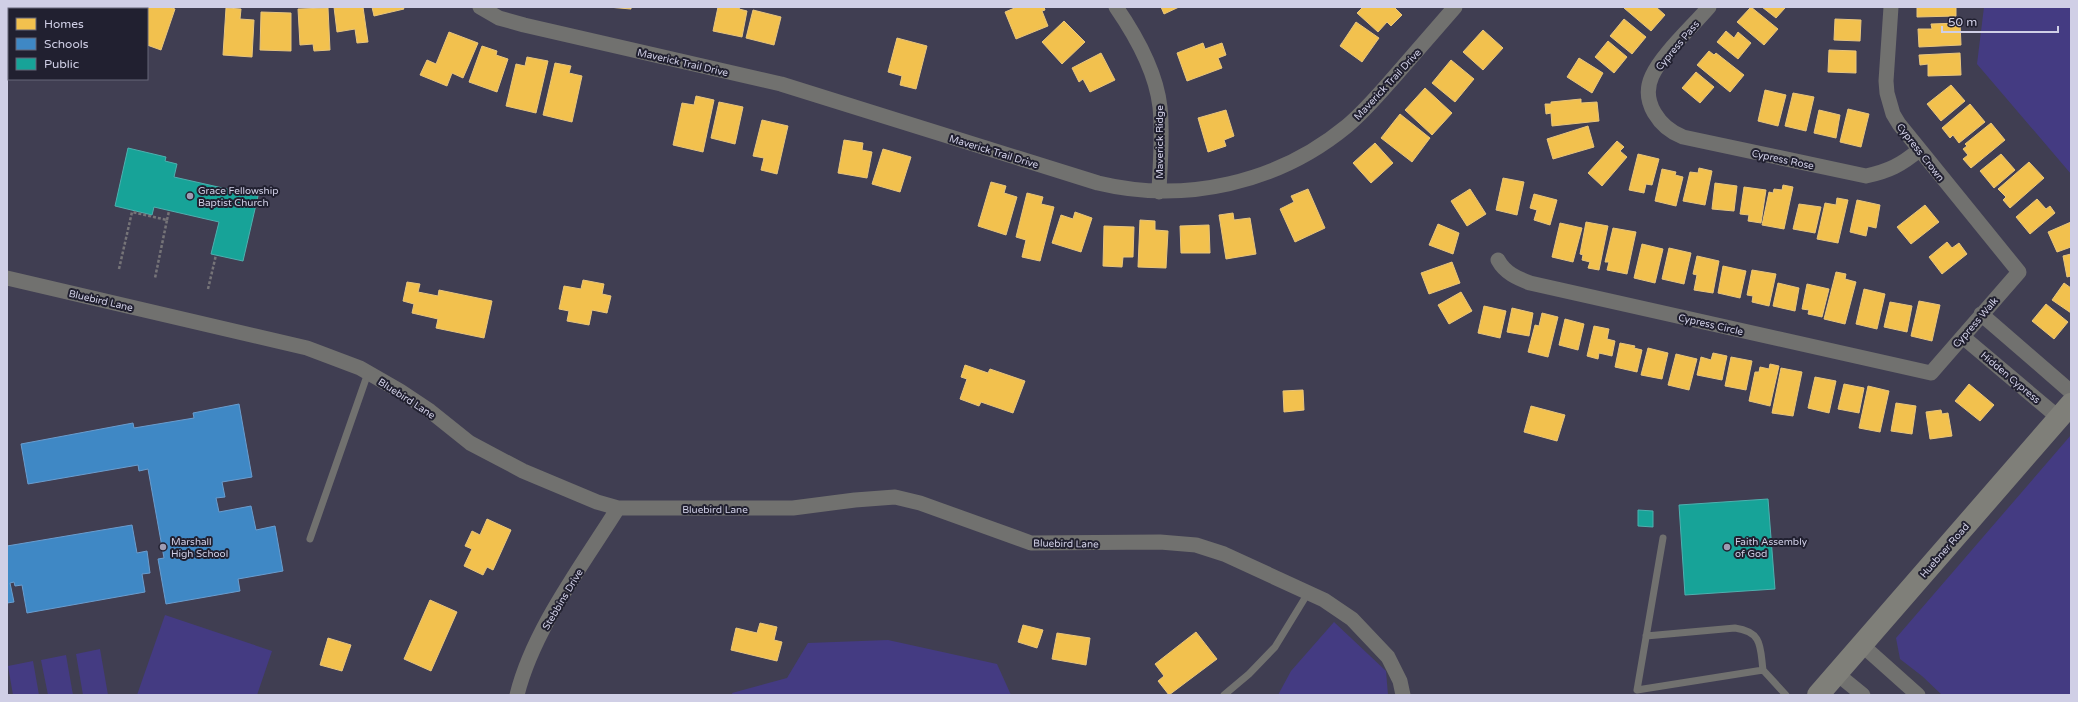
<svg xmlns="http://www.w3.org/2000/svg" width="2078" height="702" viewBox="0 0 2078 702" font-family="'Varela Round',sans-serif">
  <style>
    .green { fill: #443b82 }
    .homes { fill: #f2c14e; stroke: #e8c57c }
    .schools { fill: #3f88c5; stroke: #6a9dcf }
    .public { fill: #17a398; stroke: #4eb0af }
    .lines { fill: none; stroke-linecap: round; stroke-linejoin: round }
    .path { stroke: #767478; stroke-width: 2.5; stroke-dasharray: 3 2; stroke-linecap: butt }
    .service { stroke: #71716f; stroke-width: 7 }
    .minor { stroke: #71716f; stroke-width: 15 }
    .primary { stroke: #7f7f79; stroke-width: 22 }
    .poi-dot { fill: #9e9cb2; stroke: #212030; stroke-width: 1.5 }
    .labels { text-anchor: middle; stroke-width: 4; stroke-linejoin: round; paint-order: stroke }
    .street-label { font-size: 10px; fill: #d0cfe6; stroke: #212030 }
    .poi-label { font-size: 10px; fill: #d0cfe6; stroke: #212030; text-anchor: start }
  </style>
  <rect width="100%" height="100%" fill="#403e52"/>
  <!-- green -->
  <path class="green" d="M1984 7H2071V174L1977 64Z
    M2071 435V695H1942L1922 676 1900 659 1896 638Z
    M165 615 272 651 257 695H137Z
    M1334 622 1386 671 1388 695H1278L1291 671Z
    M888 640 997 664 1011 695H733L732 693 787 678 808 643Z
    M100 649 108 695H83L76 654Z
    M66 655 73 695H48L41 660Z
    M33 661 39 695H13L8 666Z"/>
  <!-- homes -->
  <path class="homes" d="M35 7H55L54 9H34Z
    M104 7H137V9H104Z
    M144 7H169L175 9 161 50 147 45V9H143Z
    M334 7H363L368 42 357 43 355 29 337 32Z
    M372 7H403L404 9 374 16Z
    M608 7H631V9Z
    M718 7H740L739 9 747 11 742 37 713 31Z
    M1017 7H1044L1045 10 1042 11 1048 26 1016 39 1005 12Z
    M1161 7H1179L1164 14Z
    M1363 7H1394L1402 15 1391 26 1387 22 1378 32 1357 13Z
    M1625 7H1656L1665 15 1651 31 1624 8Z
    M1751 7 1778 29 1764 45 1737 22Z
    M1762 7H1784L1785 8 1776 18Z
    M1917 7H1956V16L1917 17Z
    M226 8 241 9 240 19 254 20 252 57 223 55Z
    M328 8 330 50 314 51 313 44 300 45 298 9Z
    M753 10 781 17 774 45 746 38Z
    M261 12 291 13V51L260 50Z
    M1624 19 1646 37 1632 54 1610 36Z
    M1835 19 1861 20 1860 41 1834 40Z
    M1064 21 1085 42 1062 64 1042 42Z
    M1356 22 1379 38 1362 62 1340 46Z
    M1960 23 1961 45 1919 47 1918 29H1932L1931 24Z
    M1483 30 1503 48 1483 70 1463 52Z
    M1726 31 1734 38 1738 32 1751 43 1738 59 1717 42Z
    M449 32 478 43 463 78 452 73 447 86 420 75 427 60 436 64Z
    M897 38 927 46 916 89 900 85 902 76 888 72Z
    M1608 41 1627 57 1614 73 1595 57Z
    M1203 43 1205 49 1222 43 1226 55 1218 58 1222 68 1187 81 1177 53Z
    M482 46 497 51 496 55 508 59 497 92 469 82Z
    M1829 50 1856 51V73L1828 72Z
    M1709 51 1714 55 1716 53 1744 75 1730 92 1697 65Z
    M1101 53 1115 80 1090 92 1083 79 1079 82 1072 68Z
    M1960 53 1961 75 1928 76V64L1920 65 1919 55Z
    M527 57 548 61 536 113 506 106 516 64 525 66Z
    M1579 58 1603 73 1592 93 1567 77Z
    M1451 60 1474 79 1455 102 1432 83Z
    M555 63 571 66 569 73 582 76 572 122 543 115Z
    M1696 72 1714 87 1700 103 1682 88Z
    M1951 85 1965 101 1941 121 1927 104Z
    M1425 88 1452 113 1432 135 1405 110Z
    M1765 90 1786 95 1778 126 1758 121Z
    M1793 93 1814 97 1806 131 1785 126Z
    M696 96 714 100 703 152 673 145 682 103 694 105Z
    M1581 99V103L1597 102 1599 121 1552 126 1551 113 1546 114 1545 104H1551V102Z
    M719 102 743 107 735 144 711 138Z
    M1970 104 1985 122 1959 143 1953 135 1950 138 1942 128Z
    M1848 109 1869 114 1861 147 1840 142Z
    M1226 110 1234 136 1224 140 1226 146 1208 152 1198 118Z
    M1819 110 1840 115 1836 138 1814 133Z
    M1400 114 1430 138 1412 162 1381 138Z
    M762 120 788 126 777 174 761 170 764 158 753 156Z
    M1991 123 2005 140 1971 168 1963 159 1968 155 1963 149 1967 146 1965 144Z
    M1588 126 1594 147 1553 159 1547 139Z
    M844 140 863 143 862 150 872 152 867 178 838 173Z
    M1617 141 1624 147 1620 151 1627 157 1602 186 1588 173Z
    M1375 143 1393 163 1371 183 1353 163Z
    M883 149 911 157 900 192 872 184Z
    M1638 154 1659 159 1652 185 1646 184 1644 193 1629 190Z
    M2001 154 2015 170 1994 188 1980 171Z
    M2029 162 2044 178 2010 208 2003 200 2006 197 1998 189Z
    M1699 168 1712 171 1705 205 1683 201 1690 172 1698 173Z
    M1662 169 1676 172 1675 175 1683 177 1676 206 1655 201Z
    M1503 178 1524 182 1517 215 1496 210Z
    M991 182 1006 186 1004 193 1017 197 1006 235 978 226Z
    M1715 183 1737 186 1734 211 1712 209Z
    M1783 185 1793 187 1784 229 1762 225 1769 192 1773 193 1774 189 1782 190Z
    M1744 187 1766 190 1761 223 1748 221 1749 215 1740 214Z
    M1308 189 1325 228 1295 242 1280 209 1294 202 1291 196Z
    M1470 189 1486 214 1467 226 1451 201Z
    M1027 193 1043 197 1041 204 1054 207 1040 261 1022 257 1026 240 1016 237Z
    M1534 194 1557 200 1550 225 1534 220 1537 210 1530 208Z
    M1837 198 1848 200 1838 243 1817 239 1825 203 1836 205Z
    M2037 199 2046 209 2050 206 2055 213 2030 234 2016 217Z
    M1857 200 1880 205 1876 228 1868 226 1866 236 1850 232Z
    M1799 204 1821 207 1815 233 1793 229Z
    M1925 205 1939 222 1911 244 1897 227Z
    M1075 212 1092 218 1081 252 1052 243 1061 215 1073 219Z
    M1233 213 1234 220 1250 218 1256 254 1226 259 1219 215Z
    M1140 220 1155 221V230L1168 231 1166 268 1138 267Z
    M1586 222 1608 226 1599 270 1588 268 1590 262 1582 260 1583 255 1580 254Z
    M2071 222V247L2057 252 2048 232Z
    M1560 223 1582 228 1573 262 1552 257Z
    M1438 224 1459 233 1453 254 1429 245Z
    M1209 225 1210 253H1181L1180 226Z
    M1104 226 1134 227 1133 257H1123L1122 267 1103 266Z
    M1613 228 1636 232 1627 274 1607 270 1609 262H1605Z
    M1947 242 1952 248 1959 243 1967 254 1942 274 1929 257Z
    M1642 244 1663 249 1655 283 1634 278Z
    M1669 248 1691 253 1684 284 1662 279Z
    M2071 254V276L2067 277 2063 256Z
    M1697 256 1719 261 1713 293 1694 290 1697 275 1693 274Z
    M1452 262 1460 283 1429 294 1421 273Z
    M1723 266 1746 271 1740 298 1718 293Z
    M1752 270 1776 274 1769 306 1752 302 1753 296 1747 295Z
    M1836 272 1846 274 1845 279 1856 282 1845 324 1824 319Z
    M583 280 604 284 602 294 611 296 607 313 592 310 589 325 567 321 569 311 559 309 564 286 581 289Z
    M407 282 420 284 418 292 438 296 439 290 492 301 484 338 436 328 438 319 412 313 414 304 403 301Z
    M1778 283 1799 288 1795 311 1773 306Z
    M2064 283 2071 288V313L2052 300Z
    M1807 284 1829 289 1822 317 1808 314 1809 310 1802 309Z
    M1864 289 1885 294 1877 329 1856 324Z
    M1461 292 1472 311 1449 324 1438 305Z
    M1919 301 1940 305 1932 341 1911 336Z
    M1890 302 1912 306 1907 332 1884 327Z
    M2046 304 2068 322 2054 339 2032 321Z
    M1484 306 1506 311 1500 338 1478 333Z
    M1512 308 1533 313 1529 336 1507 332Z
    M1542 313 1558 317 1548 357 1528 352 1535 325 1539 326Z
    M1565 319 1584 324 1578 350 1559 345Z
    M1594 326 1609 329 1607 339 1615 341 1612 356 1599 353 1598 359 1587 356Z
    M1620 343 1635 346 1634 348 1642 350 1637 372 1615 367Z
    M1648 348 1668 353 1662 379 1641 375Z
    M1713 353 1727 356 1722 380 1697 375 1701 357 1711 360Z
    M1676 354 1697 359 1689 390 1668 385Z
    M1731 357 1752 361 1746 390 1725 386Z
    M1770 364 1779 366 1770 406 1749 401 1755 372H1759L1760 367 1769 369Z
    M965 365 988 373 990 369 1025 381 1013 413 981 402 979 406 960 399 967 379 961 377Z
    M1781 368 1802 372 1793 416 1772 413Z
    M1815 377 1836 381 1829 413 1808 408Z
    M1844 384 1864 388 1859 413 1838 409Z
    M1969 384 1994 405 1980 421 1955 401Z
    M1868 386 1889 391 1880 432 1859 428Z
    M1303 390 1304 410 1284 412 1283 391Z
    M1896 403 1916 406 1912 434 1891 431Z
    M1531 406 1565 415 1557 441 1524 432Z
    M1941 410 1942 414 1948 413 1952 436 1930 439 1926 412Z
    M487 519 511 530 493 570 487 567 483 575 464 566 472 549 465 546 472 531 480 535Z
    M430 600 457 612 431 671 404 659Z
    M760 623 777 627 774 640 782 642 777 661 731 650 736 628 757 633Z
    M1023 625 1043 630 1037 648 1018 642Z
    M1196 632 1217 659 1169 695 1158 681 1164 676 1155 664Z
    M1057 633 1090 638 1086 665 1052 659Z
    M328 638 351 645 342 671 320 665Z"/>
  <!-- schools -->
  <path class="schools" d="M239 404 252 477 222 482 225 497 216 498 219 512 251 506 256 530 275 526 283 571 238 579 240 591 166 604 158 559 164 558 148 469 139 471 138 465 28 484 21 444 133 423 134 428 194 418 193 413Z
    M132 525 137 553 147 551 150 573 142 574 145 592 27 613 22 585 15 586 14 582 10 583 14 602 7 603V546Z"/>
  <!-- public -->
  <path class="public" d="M128 148 166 157 165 161 177 164 174 177 258 196 243 261 211 254 219 222 154 207 152 215 115 206Z
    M1768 499 1775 589 1685 595 1679 505Z
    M1638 510 1653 511V527L1638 526Z"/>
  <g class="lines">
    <!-- path -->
    <path class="path" d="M167 220 169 211
      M119 269 132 212 167 220 155 278
      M208 289 216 255"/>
    <!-- service -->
    <path class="service" d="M1663 538 1637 690 1763 670 1786 695
      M310 539 368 373
      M1646 636 1735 628C1763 632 1760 647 1763 670
      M1224 695 1249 674 1275 647 1308 593"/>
    <!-- minor -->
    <path class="minor" d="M480 7 499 18 524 25 781 84 1098 183C1185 204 1278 183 1347 126 1365 111 1380 93 1395 76 1415 53 1435 30 1455 7
      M1116 7C1136 36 1156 71 1160 107 1163 135 1160 164 1159 192
      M1709 7C1693 26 1662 54 1652 76 1640 102 1660 128 1683 137L1866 176C1889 171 1901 165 1919 150
      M1498 260C1505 273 1517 278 1530 283L1931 373 2019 272 1899 124 1893 114 1887 93 1886 81 1891 7
      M7 278 307 348 360 368 400 391 430 411 470 443 523 471 597 502 618 508H793L855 500 895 497 920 503 1031 543 1160 542 1196 545 1224 554 1324 600 1352 619 1388 657 1400 681 1403 695
      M1981 314 2071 392
      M1963 337 2059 418
      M1862 645 1918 695
      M1836 673 1863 695
      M517 695C533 630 583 564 618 508"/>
    <!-- primary -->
    <path class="primary" d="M1818 695 2071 404"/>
  </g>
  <!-- markers -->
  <g class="poi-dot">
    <circle cx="190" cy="196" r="4"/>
    <circle cx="163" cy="547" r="4"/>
    <circle cx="1727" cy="547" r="4"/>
  </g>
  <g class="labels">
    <!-- street labels -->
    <g class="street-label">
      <text transform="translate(1677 45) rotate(-50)" y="4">Cypress Pass</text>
      <text transform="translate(683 62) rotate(13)" y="4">Maverick Trail Drive</text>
      <text transform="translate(1387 84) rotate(-47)" y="4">Maverick Trail Drive</text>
      <text transform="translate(1159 142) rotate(-90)" y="4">Maverick Ridge</text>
      <text transform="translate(994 151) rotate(17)" y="4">Maverick Trail Drive</text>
      <text transform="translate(1921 152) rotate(52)" y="4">Cypress Crown</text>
      <text transform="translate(1783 159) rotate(12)" y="4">Cypress Rose</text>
      <text transform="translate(101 300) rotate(13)" y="4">Bluebird Lane</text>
      <text transform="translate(1975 322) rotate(-49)" y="4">Cypress Walk</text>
      <text transform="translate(1711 324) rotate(13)" y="4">Cypress Circle</text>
      <text transform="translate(2011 377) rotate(40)" y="4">Hidden Cypress</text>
      <text transform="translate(407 398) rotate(33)" y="4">Bluebird Lane</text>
      <text x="715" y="513">Bluebird Lane</text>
      <text transform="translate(1066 543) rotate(1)" y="4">Bluebird Lane</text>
      <text transform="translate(1944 550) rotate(-49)" y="4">Huebner Road</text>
      <text transform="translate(562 599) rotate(-59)" y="4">Stebbins Drive</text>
    </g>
    <!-- poi labels -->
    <g class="poi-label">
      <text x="198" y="194">Grace Fellowship<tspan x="198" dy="12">Baptist Church</tspan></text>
      <text x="171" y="545">Marshall<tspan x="171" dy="12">High School</tspan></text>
      <text x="1735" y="545">Faith Assembly<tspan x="1735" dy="12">of God</tspan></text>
    </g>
  </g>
  <!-- border -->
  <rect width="2078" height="702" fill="none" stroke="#d0cfe6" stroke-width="16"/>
  <!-- legend -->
  <rect x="8" y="8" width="140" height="72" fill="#212030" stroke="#676679"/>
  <rect x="16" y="18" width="20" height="12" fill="#f2c14e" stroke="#676679"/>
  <text x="44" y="28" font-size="12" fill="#d0cfe6">Homes</text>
  <rect x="16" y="38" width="20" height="12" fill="#3f88c5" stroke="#676679"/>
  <text x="44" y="48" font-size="12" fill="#d0cfe6">Schools</text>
  <rect x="16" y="58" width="20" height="12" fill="#17a398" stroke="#676679"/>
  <text x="44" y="68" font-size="12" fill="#d0cfe6">Public</text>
  <!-- scale -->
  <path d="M1942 26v6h116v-6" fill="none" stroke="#d0cfe6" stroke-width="2"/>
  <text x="1948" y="26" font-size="12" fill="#d0cfe6" stroke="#212030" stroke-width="3" paint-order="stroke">50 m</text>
</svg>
